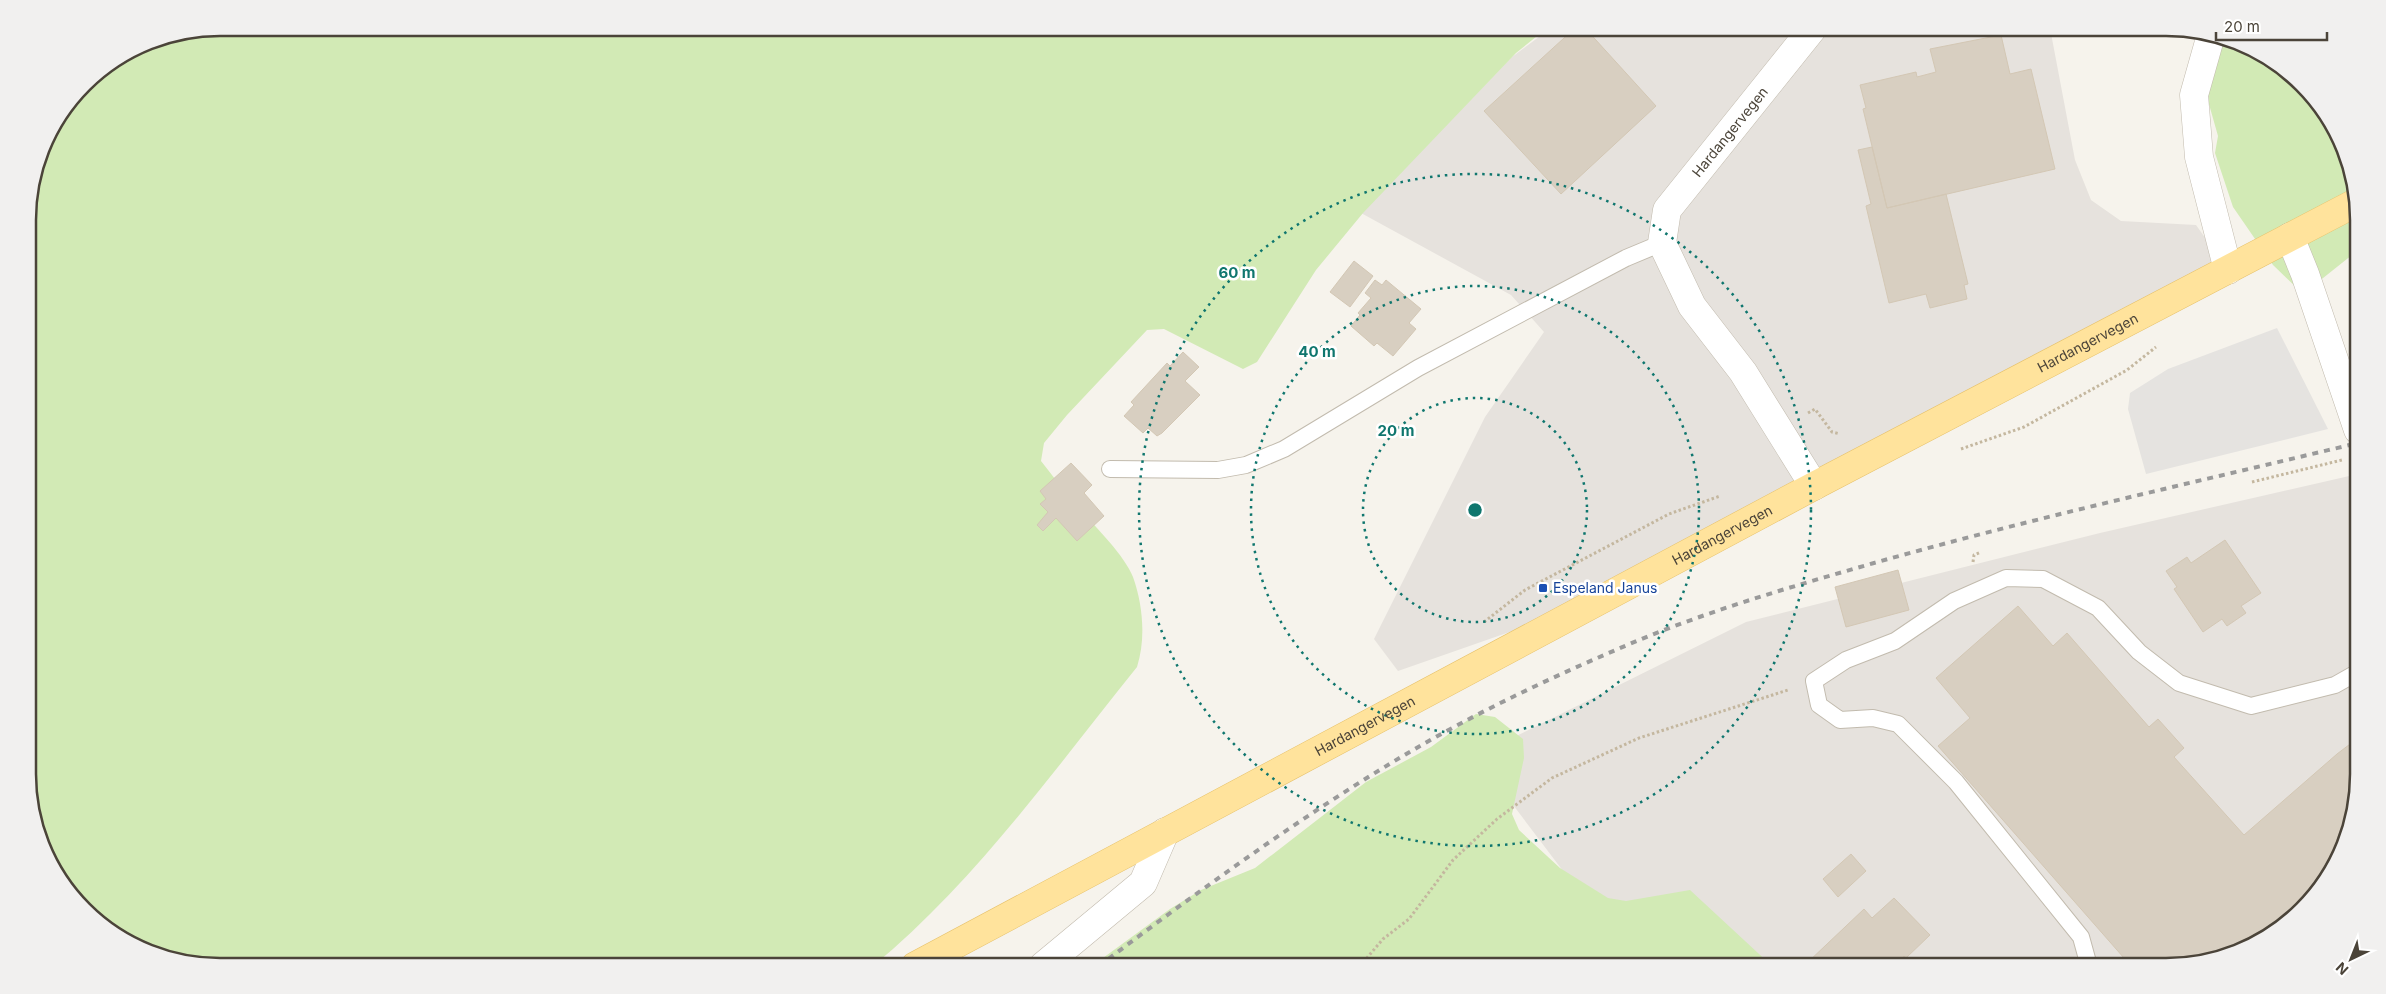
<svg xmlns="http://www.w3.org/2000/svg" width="2386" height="994" viewBox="0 0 2386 994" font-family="Inter,sans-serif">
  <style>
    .industrial { fill: #e6e2dd }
    .green { fill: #d2eab5 }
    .parking { fill: #e5e3e0 }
    .building { fill: #d8cfc1; stroke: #d3c7b4 }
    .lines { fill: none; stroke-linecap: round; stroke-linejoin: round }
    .service-casing { stroke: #c2bbae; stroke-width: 18 }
    .minor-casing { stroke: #c2bbae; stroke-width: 29 }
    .primary-casing { stroke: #e6c16a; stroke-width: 29 }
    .path { stroke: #c4b79f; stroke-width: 3; stroke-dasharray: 2.5 2.5; stroke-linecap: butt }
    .service { stroke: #fff; stroke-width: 16 }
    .minor { stroke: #fff; stroke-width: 28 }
    .primary { stroke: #ffe39c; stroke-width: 28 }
    .rail { stroke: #9a9a9a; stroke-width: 4; stroke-dasharray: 6 6; stroke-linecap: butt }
    .ring { fill: none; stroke: #0f766e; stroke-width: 2.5; stroke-dasharray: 2.5 5 }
    .transit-dot { fill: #1a4fb4; stroke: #fff; stroke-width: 2 }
    .labels { text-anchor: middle; stroke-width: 5; stroke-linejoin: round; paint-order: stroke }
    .street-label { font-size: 14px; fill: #4b4439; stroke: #fff }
    .transit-label { font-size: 14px; fill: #164399; stroke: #fff; text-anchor: start }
    .rim { fill: none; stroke: #4b4439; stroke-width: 2.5 }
    .centre { fill: #0f766e; stroke: #fff; stroke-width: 2.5 }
    .ring-label { font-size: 15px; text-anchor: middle; font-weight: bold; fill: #0f766e; stroke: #fff; stroke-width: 5; stroke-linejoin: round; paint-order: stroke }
  </style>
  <rect width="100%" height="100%" fill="#f6f3ec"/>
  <!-- industrial -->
  <path class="industrial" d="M1551 28H2050L2075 160 2091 200 2121 221 2196 225 2228 270 1598 601 1398 671 1374 639 1485 417 1544 332 1511 295 1361 213 1512 57Z
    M2358 474V774L2344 847 2318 891 2273 934 2228 956 2178 966H1635L1476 756 1746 622 2100 533Z"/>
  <!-- green -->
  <path class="green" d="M221 28H1547L1516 53 1363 213 1316 270 1257 362 1243 369 1164 329 1147 330 1067 415 1044 443 1041 461C1054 477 1066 494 1079 509 1095 526 1125 556 1133 577 1143 605 1146 639 1137 667 1054 770 975 882 873 966H221L147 952 103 927 68 891 42 848 29 799 28 208 48 135 93 76 147 42Z
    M2196 34 2239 42 2283 67 2319 103 2344 147 2357 196V251L2303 294 2273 265 2233 207 2215 153 2218 136 2203 83Z
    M1476 714 1495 717 1523 739 1524 758 1512 814 1519 830 1560 868 1608 898 1626 901 1690 890 1772 966H1092L1170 909 1201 890 1255 868 1366 782 1431 747Z"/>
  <!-- parking -->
  <path class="parking" d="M2277 328 2328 429 2146 474 2128 409 2130 393 2168 369Z"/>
  <!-- building -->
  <path class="building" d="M1575 28H1585L1656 106 1561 194 1484 111Z
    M2001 35 2010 74 2031 69 2055 169 1887 208 1863 109 1866 108 1860 85 1916 72 1917 77 1936 72 1930 49Z
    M1872 147 1887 208 1946 194 1968 284 1964 285 1967 299 1930 308 1926 294 1889 303 1866 206 1871 204 1858 150Z
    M1354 261 1373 276 1350 307 1330 292Z
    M1375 280 1382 285 1386 280 1421 309 1409 323 1416 329 1393 356 1377 343 1374 346 1351 326 1360 315 1358 313 1371 298 1365 293Z
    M1183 352 1199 367 1185 381 1200 395 1162 433 1157 436 1148 428 1143 433 1124 416 1134 405 1131 402 1167 363 1170 366Z
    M1071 463 1092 485 1084 493 1104 516 1077 541 1056 518 1043 531 1037 525 1048 512 1040 504 1046 499 1040 491Z
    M2225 540 2261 593 2241 606 2246 613 2227 626 2222 619 2203 632 2174 589 2177 587 2166 571 2187 557 2191 563Z
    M1898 570 1909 610 1846 627 1835 587Z
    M2018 606 2053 646 2067 633 2149 727 2158 719 2184 748 2174 757 2244 835 2337 754 2358 738V774L2344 847 2318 891 2273 934 2228 956 2178 966H2131L1938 746 1970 718 1936 678Z
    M1851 854 1866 871 1838 897 1823 879Z
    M1894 898 1930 935 1906 958 1904 956 1894 966H1810L1807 963 1864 909 1872 918Z"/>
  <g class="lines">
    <!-- service casing -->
    <g class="service-casing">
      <path id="service" d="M1110 469 1218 470 1246 465 1284 449 1418 368 1626 258 1662 243
        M2089 966 2081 937 1956 782 1898 724 1873 718 1840 720 1819 705 1814 681 1846 660 1895 641 1954 601 2006 578 2043 579 2098 608 2139 652 2179 683 2251 706 2335 685 2358 672"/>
    </g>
    <!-- minor casing -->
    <g class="minor-casing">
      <path id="minor" d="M1813 28 1667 210 1662 243 1692 306 1743 372 1814 486
        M2208 36 2209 42 2194 95 2199 157 2228 270
        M2290 237 2305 274 2358 430
        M1043 966 1143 883 1165 832"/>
    </g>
    <!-- primary casing -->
    <g class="primary-casing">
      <g id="primary">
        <path id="s1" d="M915 966 1814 486 2357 202"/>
      </g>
    </g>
    <!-- path -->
    <path class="path" d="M1808 413 1815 409 1832 432 1840 434
      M1961 449 2024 427 2127 370 2156 347
      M2252 482 2342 460
      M1973 562 1974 555 1981 552
      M1484 622 1525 590 1669 514 1720 496
      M1360 966 1383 939 1409 919 1453 860 1497 819 1552 778 1639 738 1788 690"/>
    <!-- service -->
    <use href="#service" class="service"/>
    <!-- minor -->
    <use href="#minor" class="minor"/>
    <!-- primary -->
    <use href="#primary" class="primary"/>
    <!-- rail -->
    <path class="rail" d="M1099 966C1200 890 1304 814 1413 750 1478 712 1548 679 1618 649 1700 613 1787 588 1874 563 2033 518 2196 482 2358 443"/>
  </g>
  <!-- distance rings -->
  <g class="ring">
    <circle cx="1475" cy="510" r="112"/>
    <circle cx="1475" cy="510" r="224"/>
    <circle cx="1475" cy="510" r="336"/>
  </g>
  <!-- markers -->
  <rect class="transit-dot" x="1538" y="583" width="10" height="10" rx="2.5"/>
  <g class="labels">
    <!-- street labels -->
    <g class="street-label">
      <text transform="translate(1730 132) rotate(-51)" y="5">Hardangervegen</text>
      <text dy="5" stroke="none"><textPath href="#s1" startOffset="1328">Hardangervegen</textPath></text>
      <text dy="5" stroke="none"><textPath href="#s1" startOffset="915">Hardangervegen</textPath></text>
      <text dy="5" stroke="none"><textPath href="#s1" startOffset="510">Hardangervegen</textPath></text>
    </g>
    <!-- transit labels -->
    <g class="transit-label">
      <text x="1553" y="593">Espeland Janus</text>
    </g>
  </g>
  <!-- crop -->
  <path d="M0 0H2386V994H0ZM220 36H2166A184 184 0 0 1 2350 220V774A184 184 0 0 1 2166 958H220A184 184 0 0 1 36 774V220A184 184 0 0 1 220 36Z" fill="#f1f0ef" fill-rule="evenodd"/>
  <path class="rim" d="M220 36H2166A184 184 0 0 1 2350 220V774A184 184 0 0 1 2166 958H220A184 184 0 0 1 36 774V220A184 184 0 0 1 220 36Z"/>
  <circle cx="1475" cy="510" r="8" class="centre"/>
  <g class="ring-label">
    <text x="1237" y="278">60 m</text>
    <text x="1317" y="357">40 m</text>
    <text x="1396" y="436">20 m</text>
  </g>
  <!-- north arrow -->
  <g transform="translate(2351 959) rotate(223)" stroke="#ffffff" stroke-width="4" paint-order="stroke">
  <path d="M0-4L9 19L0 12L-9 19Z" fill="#4b4439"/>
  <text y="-8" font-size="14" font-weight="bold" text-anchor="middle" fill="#4b4439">N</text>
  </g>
  <!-- scale -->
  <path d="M2216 32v8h111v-8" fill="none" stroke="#4b4439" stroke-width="2.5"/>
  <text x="2224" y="32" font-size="15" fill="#4b4439" stroke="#ffffff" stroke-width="4" paint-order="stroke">20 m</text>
</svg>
